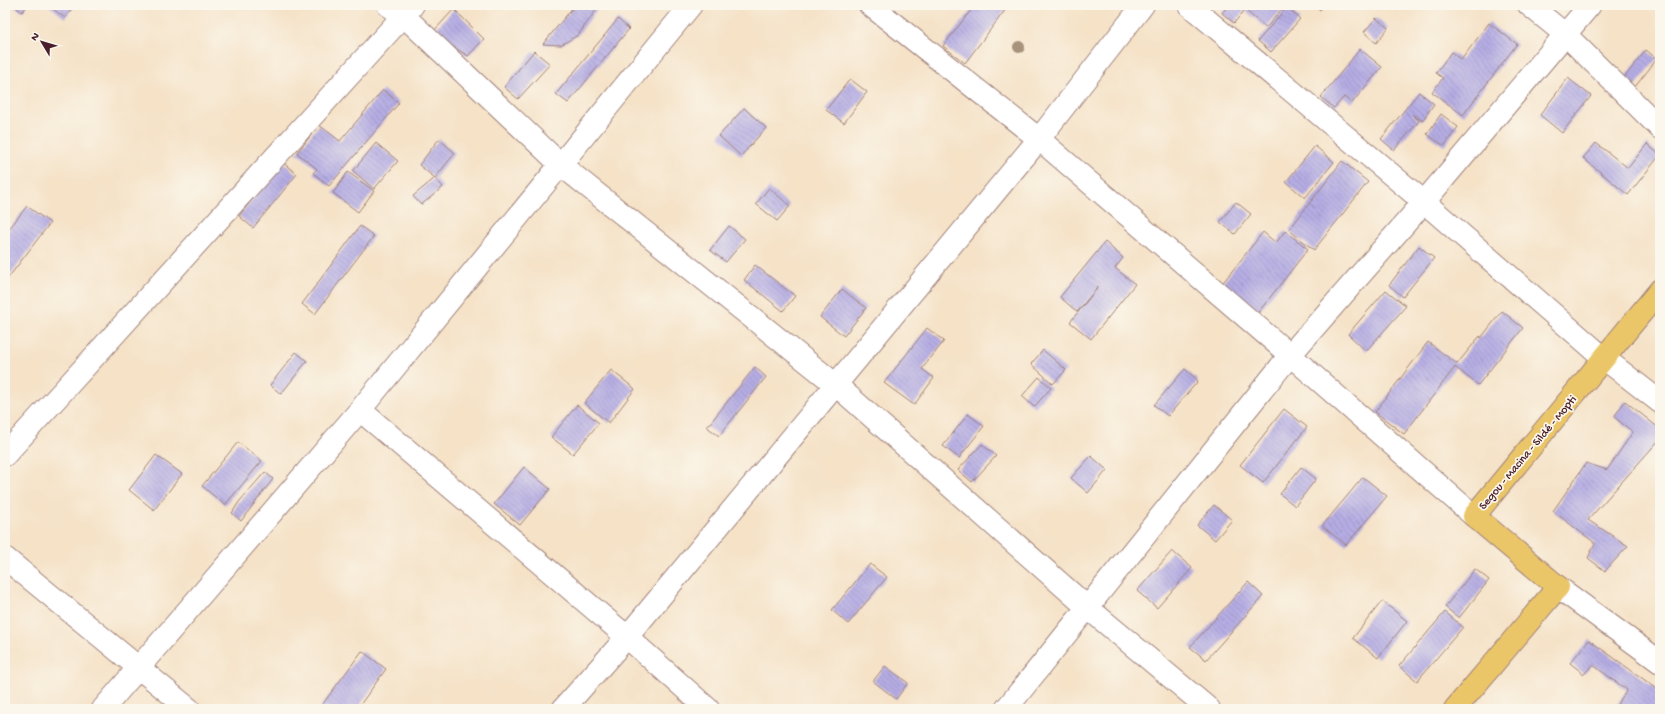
<svg xmlns="http://www.w3.org/2000/svg" width="1665" height="714" viewBox="0 0 1665 714" font-family="'Gochi Hand',sans-serif">
  <style>
    .building { fill: url(#building-back-hatch) }
    .lines { fill: none; stroke-linecap: round; stroke-linejoin: round }
    .minor-casing { stroke: #a08079; stroke-width: 24 }
    .major-casing { stroke: #a08079; stroke-width: 24 }
    .minor { stroke: #fff; stroke-width: 22 }
    .major { stroke: #ebc669; stroke-width: 22 }
    .tree { fill: #a7927c }
    .labels { text-anchor: middle; stroke-width: 3.5; stroke-linejoin: round; paint-order: stroke }
    .street-label { font-size: 12px; fill: #4a1f2b; stroke: #fbf7ec }
  </style>
  <defs>
    <pattern id="building-back-hatch" width="6" height="6" patternUnits="userSpaceOnUse"><rect width="6" height="6" fill="#b5ade4"/><path d="M-1 5l2 2M0 0l6 6M5-1l2 2" fill="none" stroke="#958cb9"/></pattern>
  </defs>
  <rect width="100%" height="100%" fill="#fbf7ec"/>
  <filter id="ink" filterUnits="userSpaceOnUse"><feTurbulence type="fractalNoise" baseFrequency=".025" numOctaves="2"/><feDisplacementMap in="SourceGraphic" scale="8" xChannelSelector="R" yChannelSelector="G"/><feConvolveMatrix kernelMatrix="1 2 1 2 8 2 1 2 1" color-interpolation-filters="sRGB"/></filter>
  <filter id="wash" filterUnits="userSpaceOnUse"><feTurbulence type="fractalNoise" baseFrequency=".012" numOctaves="4" result="noise"/><feDisplacementMap in="SourceGraphic" scale="16" xChannelSelector="R" yChannelSelector="G"/><feGaussianBlur stdDeviation="0.9" result="paint"/><feColorMatrix in="noise" values="0 0 0 0 0 0 0 0 0 0 0 0 0 0 0 0 0 1.4 0 .05"/><feComposite in="paint" operator="in"/></filter>
  <g filter="url(#wash)">
    <rect width="100%" height="100%" fill="#f5e2c7"/>
    <g id="blocks">
      <!-- building -->
      <path class="building" d="M13 5H28L22 12Z
        M48 5H75L65 18Z
        M575 5H600L578 35 561 45 543 44Z
        M975 5H1009L965 63 943 46Z
        M1229 5H1237L1244 11 1234 23 1222 13Z
        M1251 5H1285L1266 28 1246 11Z
        M1314 5H1324L1320 10Z
        M1287 7 1300 19 1271 52 1258 41Z
        M454 9 484 39 468 56 432 33Z
        M1376 18 1388 28 1376 43 1364 32Z
        M618 19 629 29 568 103 556 94Z
        M1489 23 1517 44 1463 115 1432 92 1443 78 1436 73 1451 52 1461 60Z
        M1360 49 1382 67 1352 103 1344 97 1334 108 1321 97Z
        M1646 50 1657 59 1634 88 1623 79Z
        M534 51 550 64 518 99 504 87Z
        M1568 78 1591 96 1562 133 1540 115Z
        M850 79 867 92 844 123 826 110Z
        M383 90 399 103 329 186 313 173 317 169 297 153 319 125 340 141Z
        M1419 92 1434 104 1422 121 1412 114 1419 121 1394 150 1381 139Z
        M744 108 766 128 741 156 719 136Z
        M1441 114 1458 127 1444 146 1427 134Z
        M439 139 455 153 435 178 419 165Z
        M376 143 398 161 374 189 353 171Z
        M1596 143 1628 168 1647 144 1660 155 1628 195 1583 158Z
        M1315 146 1334 162 1305 198 1286 182Z
        M1342 161 1368 182 1314 250 1289 230Z
        M282 162 297 174 253 228 239 216Z
        M348 172 374 191 358 212 333 193Z
        M435 178 443 187 421 205 413 196Z
        M769 188 790 206 777 221 756 204Z
        M1236 202 1251 214 1235 234 1220 222Z
        M27 206 50 223 5 282V234Z
        M360 226 374 236 315 314 302 304Z
        M729 226 745 239 726 262 710 250Z
        M1285 231 1308 249 1257 314 1221 285 1263 232 1276 243Z
        M1105 242 1123 258 1115 268 1135 284 1091 339 1070 322 1099 286 1077 312 1060 297Z
        M1419 246 1434 258 1403 297 1389 285Z
        M755 265 795 296 783 311 744 280Z
        M842 289 866 308 844 336 820 317Z
        M1386 290 1406 306 1366 351 1348 334Z
        M1502 311 1523 328 1478 385 1455 367 1404 434 1375 412 1428 342 1457 364 1480 336 1481 338Z
        M927 328 944 341 922 369 934 378 914 405 884 383Z
        M1043 350 1066 370 1053 384 1031 364Z
        M296 352 307 361 281 394 270 385Z
        M755 367 766 377 719 436 707 427Z
        M1185 369 1198 381 1168 416 1154 405Z
        M611 370 635 389 609 423 584 403Z
        M1039 377 1051 388 1034 407 1022 396Z
        M1625 401 1660 429V439L1588 520 1628 546 1605 571 1588 558 1595 543 1553 511 1586 463 1607 470 1633 432 1614 417Z
        M577 405 599 423 573 454 551 437Z
        M1284 409 1307 427 1263 483 1240 465Z
        M968 414 984 426 959 458 943 446Z
        M238 442 262 461 225 505 202 486Z
        M982 444 996 456 972 482 958 470Z
        M156 455 182 474 154 510 129 490Z
        M1091 456 1107 470 1088 493 1071 478Z
        M524 467 550 489 520 525 494 504Z
        M1301 467 1316 479 1295 506 1280 494Z
        M265 472 273 479 241 521 232 513 239 502Z
        M1363 477 1387 496 1346 545 1322 526Z
        M1214 505 1232 520 1215 540 1197 525Z
        M1172 551 1192 568 1157 608 1137 591Z
        M870 564 887 577 848 624 832 610Z
        M1475 569 1489 580 1459 618 1445 607Z
        M1248 582 1263 596 1206 660 1190 647Z
        M1660 593V602L1656 599Z
        M1382 601 1407 621 1378 658 1353 638Z
        M1445 612 1463 627 1417 681 1399 666Z
        M1589 640 1660 691V703L1655 709H1614L1627 690 1593 665 1584 674 1570 663Z
        M362 651 386 669 357 709H319Z
        M885 666 908 683 896 699 873 681Z"/>
    </g>
  </g>
  <g filter="url(#ink)">
    <use href="#blocks" fill-opacity="0" stroke="#a08079" stroke-width="1"/>
    <g class="lines">
      <!-- minor casing -->
      <g class="minor-casing">
        <path id="minor" d="M388 5 403 15 561 165 835 384 1088 608 1209 709
          M870 5 1039 139 1290 355 1474 516
          M1189 5 1424 202 1605 359 1660 402
          M1529 5 1566 35 1660 128
          M360 410 627 637 708 709
          M5 455 413 5
          M5 558 189 709
          M1558 587 1660 662
          M103 709 360 410 691 5
          M563 709 627 637 1039 139 1143 5
          M1006 709 1290 355 1424 202 1590 5"/>
      </g>
      <!-- major casing -->
      <g class="major-casing">
        <path id="major" d="M1455 709 1558 587 1474 516 1660 290"/>
      </g>
      <!-- minor -->
      <use href="#minor" class="minor"/>
      <!-- major -->
      <use href="#major" class="major"/>
    </g>
    <!-- trees -->
    <circle class="tree" cx="1019" cy="47" r="6"/>
  </g>
  <g class="labels">
    <!-- street labels -->
    <g class="street-label">
      <text transform="translate(1527 452) rotate(-50)" y="4">Segou - Macina - Sildé - Mopti</text>
    </g>
  </g>
  <!-- margin -->
  <rect width="1665" height="714" fill="none" stroke="#fbf7ec" stroke-width="20"/>
  <!-- north arrow -->
  <g transform="translate(42 42) rotate(308)" stroke="#fbf7ec" stroke-width="3" paint-order="stroke">
  <path d="M0-3L7 15L0 10L-7 15Z" fill="#4a1f2b"/>
  <text y="-6" font-size="11" font-weight="bold" text-anchor="middle" fill="#4a1f2b">N</text>
  </g>
</svg>
